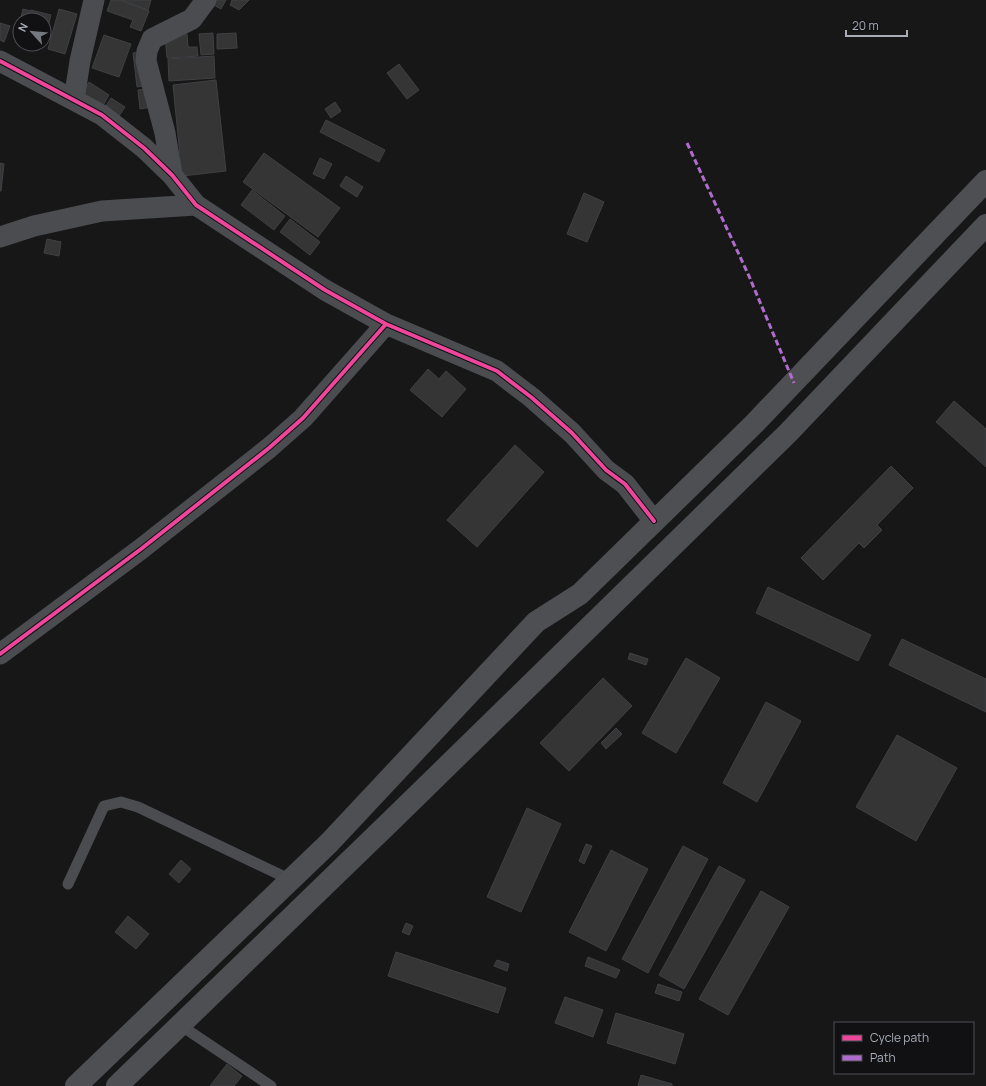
<svg xmlns="http://www.w3.org/2000/svg" width="986" height="1086" viewBox="0 0 986 1086" font-family="Manrope,sans-serif">
  <style>
    .building { fill: #353536; stroke: #3f4043 }
    .lines { fill: none; stroke-linecap: round; stroke-linejoin: round }
    .lane { stroke: #4b4c50; stroke-width: 11 }
    .street { stroke: #4b4c50; stroke-width: 21 }
    .primary { stroke: #4d4f52; stroke-width: 22 }
    .quiet { stroke: #b06ccc; stroke-width: 3; stroke-dasharray: 6 3; stroke-linecap: butt }
    .cycleway-casing { stroke: #111113; stroke-width: 6 }
    .cycleway { stroke: #ed469a; stroke-width: 4 }
  </style>
  <rect width="100%" height="100%" fill="#171717"/>
  <!-- building -->
  <path class="building" d="M111 0H119L149 11 141 31 130 27 133 20 107 11Z
    M121 0H151L148 10Z
    M215 0H226L221 9 212 4Z
    M232 0H249L239 10 230 5Z
    M23 9 31 11 29 20H20V39L16 37Z
    M59 9 77 14 65 54 48 49Z
    M31 10 51 15 44 42V20H29Z
    M0 23 10 26 4 42 0 40Z
    M213 33 214 54 201 55 199 34Z
    M236 33 237 48 217 49V34Z
    M187 34 188 47H197L198 56 167 58 165 36Z
    M104 35 131 44 119 77 92 68Z
    M148 51 152 85 137 87 133 53Z
    M214 56 215 78 169 81 168 59Z
    M399 64 419 90 407 99 387 73Z
    M216 80 226 171 182 176 173 85Z
    M89 82 109 95 101 109 80 96Z
    M150 88 153 107 140 109 138 90Z
    M111 98 125 107 115 122 101 113Z
    M335 102 341 111 331 118 325 109Z
    M326 120 385 150 379 162 320 132Z
    M264 153 340 208 318 237 243 182Z
    M320 158 332 164 324 179 313 174Z
    M0 163 4 164 1 191H0Z
    M346 176 363 187 357 197 340 186Z
    M252 190 285 216 274 230 241 205Z
    M584 193 604 202 587 242 567 234Z
    M290 219 320 242 310 255 280 232Z
    M47 239 61 242 59 256 44 253Z
    M428 369 439 379 446 371 466 389 442 417 410 390Z
    M954 401 986 429V467L936 422Z
    M515 445 544 472 477 547 447 520Z
    M891 466 913 488 877 525 882 530 864 548 859 543 823 580 801 558Z
    M768 587 871 635 858 661 756 613Z
    M902 639 986 679V712L889 665Z
    M630 653 648 659 646 665 628 659Z
    M686 658 720 678 676 753 642 733Z
    M603 678 632 706 569 771 540 743Z
    M766 702 801 721 757 802 723 783Z
    M616 728 622 734 606 749 601 743Z
    M897 735 957 768 916 841 856 807Z
    M527 808 561 824 521 912 487 897Z
    M586 844 592 846 584 864 579 861Z
    M683 846 708 859 648 973 622 959Z
    M611 850 648 869 606 951 569 932Z
    M181 860 191 869 179 883 169 874Z
    M719 866 745 880 684 989 659 975Z
    M761 891 789 907 728 1015 699 999Z
    M128 916 149 934 136 949 115 932Z
    M406 923 413 926 409 935 402 932Z
    M396 952 506 988 498 1013 388 976Z
    M588 957 620 970 616 978 585 966Z
    M497 960 509 964 507 971 494 966Z
    M658 984 682 992 679 1001 655 993Z
    M565 997 603 1010 593 1037 555 1023Z
    M616 1013 684 1034 675 1064 607 1043Z
    M227 1064 242 1076 234 1086H210Z
    M641 1075 672 1084V1086H638Z"/>
  <g class="lines">
    <!-- lane -->
    <path class="lane" d="M68 884 104 806 121 802 138 807 291 880
      M180 1025 271 1086"/>
    <!-- street -->
    <path class="street" d="M0 61 102 115 144 148 172 175 196 205 325 290 386 324 497 371 531 397 572 433 606 470 625 484 654 521
      M74 100 80 61 94 0
      M172 175 165 133 146 61 147 51 152 39 192 19 206 0
      M0 237 34 226 102 211 196 205
      M0 654 141 549 269 448 303 418 386 324"/>
    <!-- primary -->
    <path class="primary" d="M76 1086 329 843 536 622 580 594 753 425 986 181
      M117 1086 393 819 788 433 986 225"/>
    <!-- quiet -->
    <path class="quiet" d="M687 143 749 276 794 383"/>
    <!-- cycleway casing -->
    <g class="cycleway-casing">
      <path id="cycleway" d="M0 61 102 115 144 148 172 175 196 205 325 290 386 324 497 371 531 397 572 433 606 470 625 484 654 521
        M0 654 141 549 269 448 303 418 386 324"/>
    </g>
    <!-- cycleway -->
    <use href="#cycleway" class="cycleway"/>
  </g>
  <!-- legend -->
  <rect x="834" y="1022" width="140" height="52" fill="#111113" stroke="#4d4f55"/>
  <rect x="842" y="1035" width="20" height="6" fill="#ed469a" stroke="#4d4f55"/>
  <text x="870" y="1042" font-size="12" fill="#a8adb8">Cycle path</text>
  <rect x="842" y="1055" width="20" height="6" fill="#b06ccc" stroke="#4d4f55"/>
  <text x="870" y="1062" font-size="12" fill="#a8adb8">Path</text>
  <!-- north arrow -->
  <g transform="translate(32 32) rotate(297)"><circle r="19" fill="#111113" stroke="#4d4f55"/>
  <path d="M0-3L7 15L0 10L-7 15Z" fill="#757880"/>
  <text y="-6" font-size="11" font-weight="bold" text-anchor="middle" fill="#a8adb8">N</text>
  </g>
  <!-- scale -->
  <path d="M846 30v6h61v-6" fill="none" stroke="#a8adb8" stroke-width="2"/>
  <text x="852" y="30" font-size="12" fill="#a8adb8" stroke="#111113" stroke-width="3" paint-order="stroke">20 m</text>
</svg>
